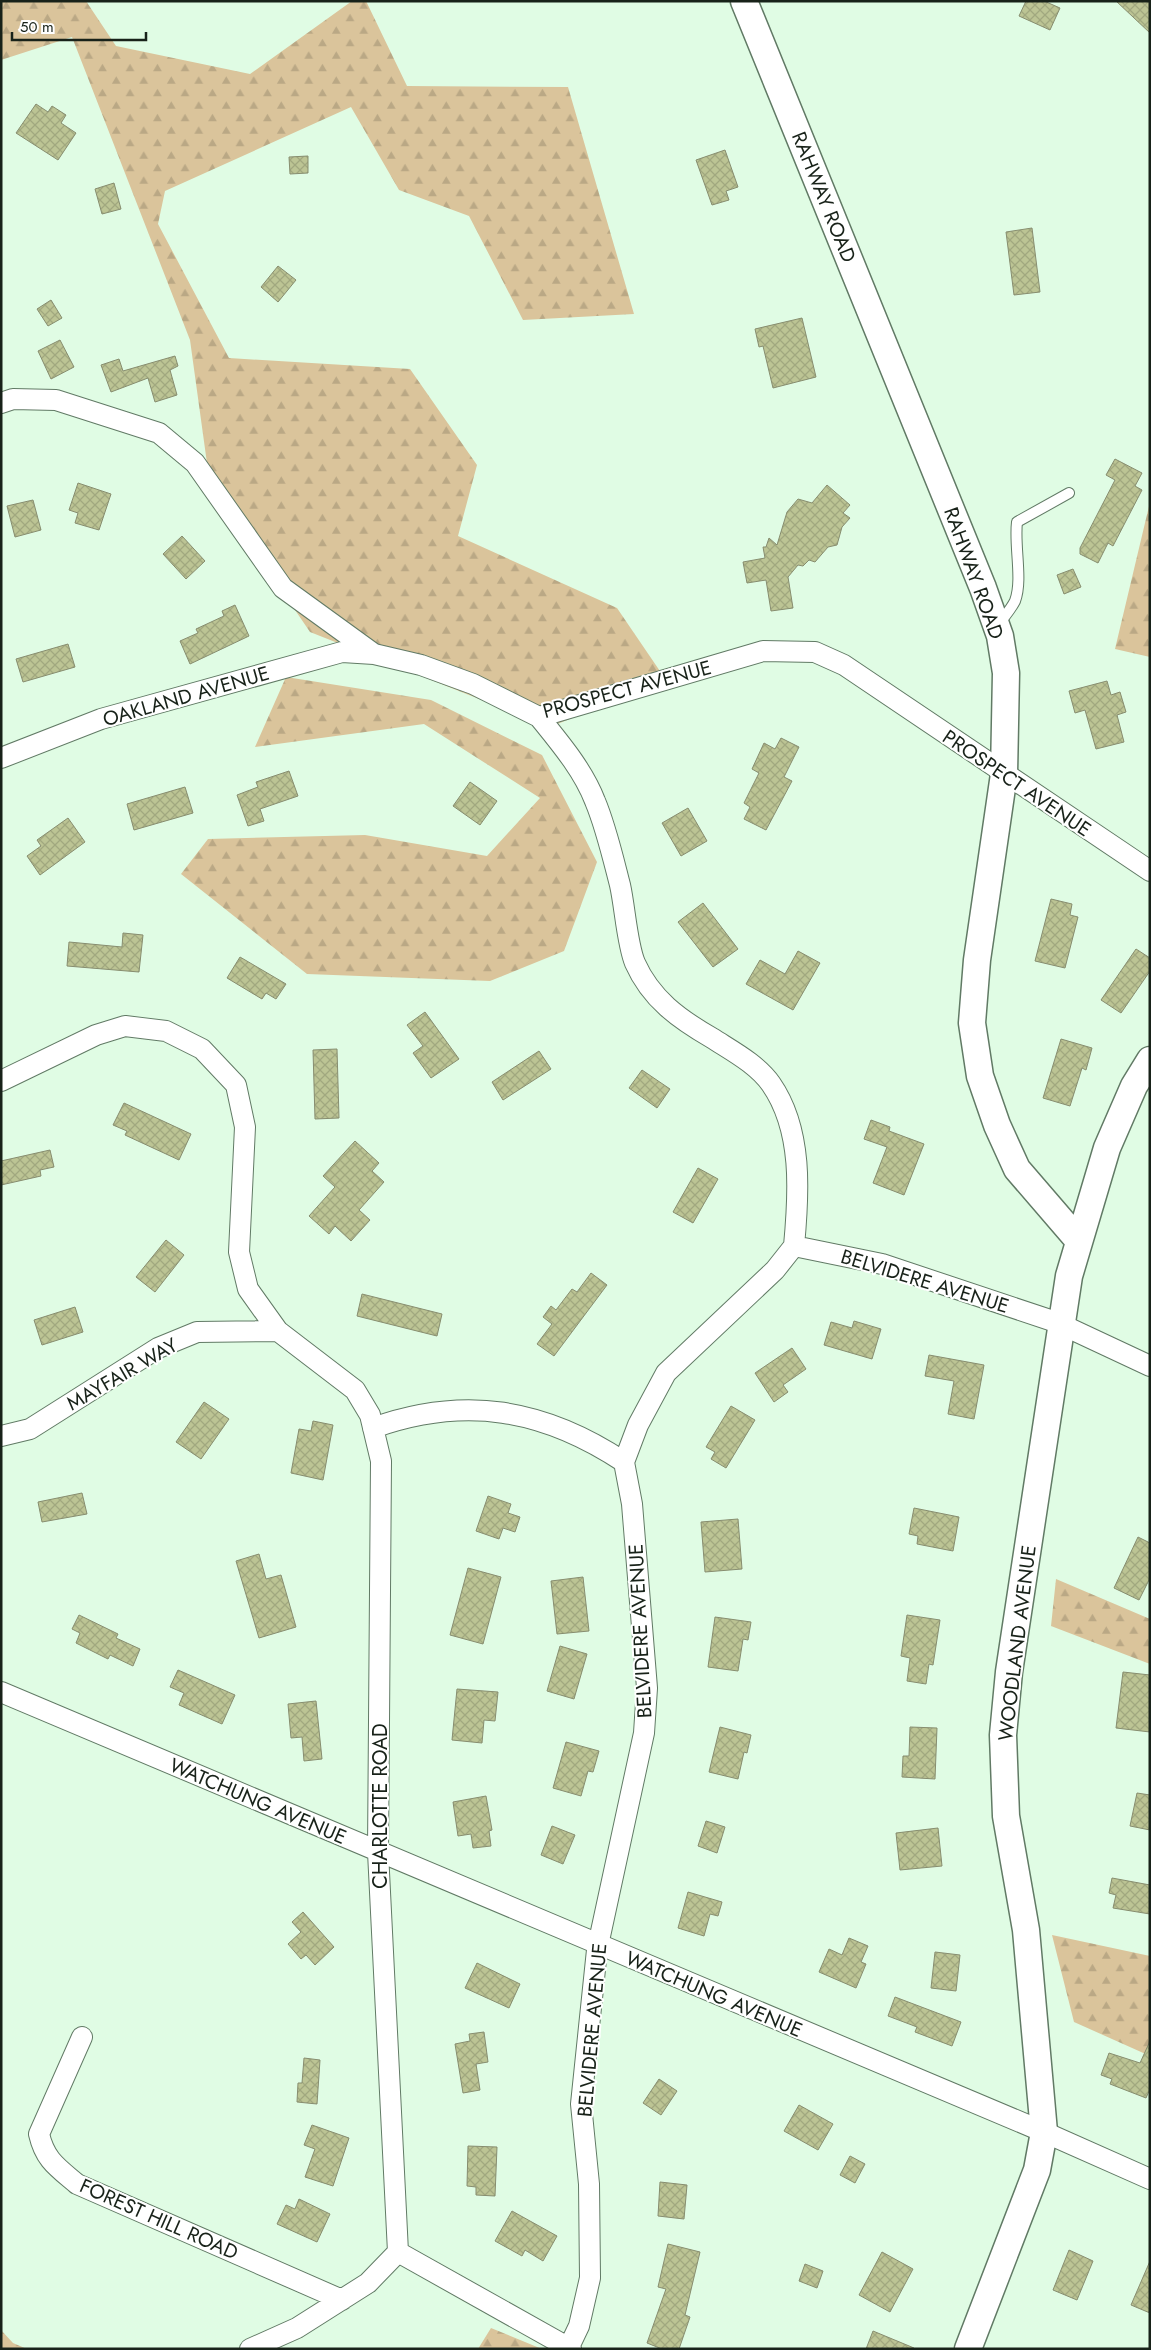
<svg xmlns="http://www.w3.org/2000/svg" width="1151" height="2350" viewBox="0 0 1151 2350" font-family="Jost,sans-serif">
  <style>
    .forest { fill: url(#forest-firs) }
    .building { fill: url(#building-cross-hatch); stroke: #878d6f }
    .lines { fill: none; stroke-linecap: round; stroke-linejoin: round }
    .service-casing { stroke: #617a65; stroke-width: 12 }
    .minor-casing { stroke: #617a65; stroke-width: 22 }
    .tertiary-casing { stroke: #617a65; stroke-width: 29 }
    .service { stroke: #fff; stroke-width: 10 }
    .minor { stroke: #fff; stroke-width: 20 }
    .tertiary { stroke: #fff; stroke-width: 26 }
    .labels { text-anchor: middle; stroke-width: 4; stroke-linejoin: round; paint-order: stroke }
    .street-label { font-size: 20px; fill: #182219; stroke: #fff }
  </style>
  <defs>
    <pattern id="forest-firs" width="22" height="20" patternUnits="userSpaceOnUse" patternTransform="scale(1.25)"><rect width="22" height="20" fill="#dac49b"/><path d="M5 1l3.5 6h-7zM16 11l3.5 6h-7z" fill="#baa885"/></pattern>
    <pattern id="building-cross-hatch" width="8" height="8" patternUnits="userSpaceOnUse" patternTransform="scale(1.25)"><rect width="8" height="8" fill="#bcc494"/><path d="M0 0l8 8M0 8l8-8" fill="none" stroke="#a1a87f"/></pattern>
  </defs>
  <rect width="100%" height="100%" fill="#e0fce4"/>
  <!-- forest -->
  <path class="forest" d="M1 1H86L116 46 250 74 352 1H366L407 86 568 87 634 314 523 320 469 216 399 190 351 107 165 191 158 224 229 358 410 369 477 465 458 536 617 608 666 680 550 727 310 632 210 485 190 340 72 37 1 60Z
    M1150 502V657L1115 649Z
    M286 677 431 700 542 755 597 862 564 951 490 981 307 974 181 874 208 839 365 835 487 856 540 798 424 724 255 747Z
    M1056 1579 1150 1619V1664L1051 1626Z
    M1052 1935 1150 1956V2056L1074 2022Z
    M491 2328 542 2349H478Z
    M1 2330 13 2343 27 2349H1Z"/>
  <!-- building -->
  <path class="building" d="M1026 1H1044L1060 8 1050 30 1019 16Z
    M1116 1H1150V33Z
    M36 104 48 112 52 106 66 115 61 123 76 133 58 160 16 133Z
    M725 150 738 187 726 191 729 200 712 205 696 160Z
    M308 156V173L290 174 289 157Z
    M114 183 121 209 102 214 95 189Z
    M1032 228 1040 292 1014 295 1006 232Z
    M278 266 296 280 278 302 261 287Z
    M51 300 62 318 48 326 37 309Z
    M802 318 816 377 773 388 763 346 759 347 755 329Z
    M60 340 74 367 51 379 38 351Z
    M175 356 178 366 170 370 177 395 155 402 148 378 111 392 101 365 119 359 123 371Z
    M1115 459 1142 473 1135 486 1142 490 1113 546 1108 543 1098 563 1080 554V548L1115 480 1106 475Z
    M78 483 111 494 99 530 75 523 78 513 69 510Z
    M827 485 850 505 843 513 850 518 842 527 837 545 828 547 815 562 809 560 803 566 798 565 788 577 793 608 771 611 766 580 747 583 743 562 765 558 763 547H766L769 538 777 545 787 512 798 499 812 503Z
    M33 500 41 530 15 537 7 506Z
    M182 536 205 561 186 579 163 554Z
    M1073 569 1081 587 1064 594 1057 575Z
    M235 605 249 636 190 664 180 641 198 633 196 629 224 616 222 611Z
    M68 644 75 667 23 682 16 659Z
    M1107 681 1111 695 1120 692 1126 712 1117 715 1124 742 1096 749 1085 710 1075 713 1069 691Z
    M781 738 799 747 784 777 792 781 766 830 744 819 750 807 744 803 759 773 752 769 764 743 775 749Z
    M289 771 298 796 260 809 264 821 248 826 237 795 258 787 256 782Z
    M470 782 497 801 480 825 453 806Z
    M185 787 193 813 134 830 127 804Z
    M688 808 707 841 681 856 662 823Z
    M68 818 85 842 40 875 27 856 41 846 37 840Z
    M1051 899 1072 904 1070 915 1078 917 1065 968 1035 961Z
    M703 903 738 949 713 967 678 922Z
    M123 933 143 935 139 972 67 966 69 942 122 947Z
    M1136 949 1150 958V971L1121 1013 1101 1000Z
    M798 951 820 963 793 1010 746 984 760 960 785 974Z
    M240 957 286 984 276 999 266 993 262 999 227 978Z
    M425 1012 459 1059 431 1078 413 1053 423 1046 407 1025Z
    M1061 1039 1092 1048 1086 1070 1082 1068 1070 1106 1043 1098Z
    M337 1049 339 1118 315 1119 313 1050Z
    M539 1051 551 1069 503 1100 492 1082Z
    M642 1070 670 1089 657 1108 629 1088Z
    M124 1103 191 1134 179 1160 125 1135 127 1131 113 1125Z
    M871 1120 890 1127 889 1131 924 1144 904 1195 873 1183 887 1147 864 1139Z
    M355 1141 379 1163 372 1171 384 1182 359 1210 370 1220 351 1241 335 1226 329 1234 309 1216 335 1187 323 1176Z
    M50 1150 54 1167 40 1170 41 1176 1 1185V1161Z
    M698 1168 718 1179 693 1223 673 1212Z
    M166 1240 184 1255 155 1292 136 1277Z
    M591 1273 607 1285 554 1356 537 1344 552 1324 543 1317 551 1306 556 1310 572 1289 577 1292Z
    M362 1294 442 1314 437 1336 357 1316Z
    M75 1307 83 1332 42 1345 34 1320Z
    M854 1321 881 1329 872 1359 824 1345 831 1322 852 1328Z
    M792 1348 806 1369 783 1385 788 1392 774 1402 755 1373Z
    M929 1355 984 1365 974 1419 948 1414 954 1381 925 1376Z
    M204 1402 229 1419 201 1459 176 1442Z
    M731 1406 755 1420 726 1468 711 1459 715 1452 706 1447Z
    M313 1421 333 1425 323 1480 291 1473 299 1429 311 1431Z
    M82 1493 87 1514 42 1522 38 1502Z
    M488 1496 511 1504 508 1513 520 1517 515 1532 503 1528 499 1539 476 1531Z
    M914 1508 959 1517 953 1551 917 1544 918 1536 909 1534Z
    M738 1519 742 1569 705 1572 701 1522Z
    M1138 1537 1150 1543V1578L1139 1600 1114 1588Z
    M259 1554 266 1579 281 1575 296 1627 259 1638 236 1561Z
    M468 1568 501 1577 483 1644 450 1635Z
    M583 1577 589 1631 557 1634 551 1581Z
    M79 1615 118 1634 116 1638 140 1649 133 1666 110 1655 108 1659 76 1643 80 1633 72 1629Z
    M907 1615 940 1620 933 1665 929 1664 926 1684 907 1681 910 1658 901 1656Z
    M715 1617 751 1622 748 1640 743 1639 738 1671 708 1667Z
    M560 1646 587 1654 574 1699 547 1691Z
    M178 1670 235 1695 222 1724 179 1705 184 1693 170 1687Z
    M1123 1672 1150 1675V1732L1116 1728Z
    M457 1689 498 1692 495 1721 484 1720 482 1743 452 1740Z
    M316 1701 322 1759 304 1761 302 1737 291 1738 288 1704Z
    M720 1727 751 1735 747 1753 744 1752 738 1779 709 1772Z
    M910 1727 937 1728 935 1779 902 1777 903 1756H909Z
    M566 1742 599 1751 593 1772 588 1771 581 1796 553 1788Z
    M1137 1793 1150 1795V1830L1130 1826Z
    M486 1796 492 1830 489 1831 491 1846 473 1848 471 1834 458 1836 453 1802Z
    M706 1821 725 1827 717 1853 698 1846Z
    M552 1826 575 1835 563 1864 541 1855Z
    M938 1828 942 1866 900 1870 896 1833Z
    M1112 1878 1150 1885V1914L1113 1908 1116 1895 1109 1893Z
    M688 1892 722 1902 718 1916 710 1914 704 1936 678 1928Z
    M303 1912 334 1947 315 1965 306 1955 301 1959 288 1944 301 1932 292 1922Z
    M849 1938 868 1946 861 1962 866 1964 856 1988 819 1972 829 1949 842 1955Z
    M935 1952 960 1955 956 1991 931 1988Z
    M477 1963 520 1984 509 2008 465 1988Z
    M895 1997 961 2022 952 2046 915 2032 917 2027 888 2016Z
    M484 2032 488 2062 476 2064 480 2090 463 2093 455 2044 470 2041 469 2034Z
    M1150 2041V2089L1146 2098 1110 2084 1112 2079 1101 2075 1109 2053 1140 2063Z
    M304 2058 320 2060 317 2104 297 2102 298 2083H302Z
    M659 2079 677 2091 661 2115 643 2103Z
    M799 2105 833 2124 818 2150 784 2131Z
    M312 2125 349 2138 333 2186 305 2177 315 2149 304 2145Z
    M468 2146 497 2147 495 2196 476 2195V2187L467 2186Z
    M850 2156 865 2164 855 2183 840 2175Z
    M660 2182 687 2185 684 2219 658 2216Z
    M299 2199 330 2214 317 2242 277 2224 286 2205 295 2209Z
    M512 2211 557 2236 543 2261 525 2250 522 2256 495 2241Z
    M668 2244 700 2252 685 2315 690 2317 679 2349H662L647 2343 666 2289 658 2287Z
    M1069 2250 1093 2261 1077 2300 1053 2290Z
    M882 2252 913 2269 890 2312 859 2295Z
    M1150 2261V2313L1131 2305Z
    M805 2264 823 2271 817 2288 799 2281Z
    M873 2331 914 2348V2349H866Z"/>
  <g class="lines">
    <!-- service casing -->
    <g class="service-casing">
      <path id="service" d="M999 624C1004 617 1011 609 1015 601 1023 580 1014 546 1017 522L1069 493"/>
    </g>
    <!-- minor casing -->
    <g class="minor-casing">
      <path id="minor" d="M1 403 13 399 56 400 159 433 195 463 283 588 374 654 421 665 473 684 539 717 763 651 815 652 844 665 1150 871
        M539 717C560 743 583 770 595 801 606 827 613 858 620 885 625 907 627 944 635 963 651 999 679 1019 712 1038 732 1051 757 1064 771 1084 803 1130 799 1193 794 1246
        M1 758 101 719 342 652 374 654
        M1 1081 96 1035 125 1026 166 1031 202 1049 236 1085 245 1127 239 1252 248 1289 278 1331 355 1390 370 1415 381 1461 378 1852 398 2252 571 2349
        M794 1246 882 1264 1056 1322 1150 1366
        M373 1428C465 1395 544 1409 624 1462
        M1 1436 30 1429 158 1348 197 1332 278 1331
        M1 1692 1044 2132 1150 2179
        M82 2037 39 2134C45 2160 57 2167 77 2184L342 2300
        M250 2349 297 2328 368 2283 398 2252
        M568 2349 579 2326 590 2278 589 2184 581 2104 597 1950 644 1733 647 1688 632 1504 624 1462 638 1425 666 1373 775 1270 794 1246"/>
    </g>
    <!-- tertiary casing -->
    <g class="tertiary-casing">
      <path id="tertiary" d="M744 1 983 588 1000 636 1006 673 1004 774 977 960 972 1023 980 1076 997 1125 1017 1169 1079 1241
        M968 2349 1037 2170 1044 2132 1026 1930 1006 1816 1003 1735 1009 1672 1069 1276 1107 1148 1134 1086 1150 1060"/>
    </g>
    <!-- service -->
    <use href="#service" class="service"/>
    <!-- minor -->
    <use href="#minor" class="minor"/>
    <!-- tertiary -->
    <use href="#tertiary" class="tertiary"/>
  </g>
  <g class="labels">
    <!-- street labels -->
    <g class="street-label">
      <text transform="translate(824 197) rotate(68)" y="7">RAHWAY ROAD</text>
      <text transform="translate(974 573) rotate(70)" y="7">RAHWAY ROAD</text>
      <text transform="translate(627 689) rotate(-15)" y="7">PROSPECT AVENUE</text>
      <text transform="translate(186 696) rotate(-16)" y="7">OAKLAND AVENUE</text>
      <text transform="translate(1017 783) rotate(34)" y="7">PROSPECT AVENUE</text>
      <text transform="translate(925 1281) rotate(17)" y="7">BELVIDERE AVENUE</text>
      <text transform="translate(122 1374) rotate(-30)" y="7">MAYFAIR WAY</text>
      <text transform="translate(640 1631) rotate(-93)" y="7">BELVIDERE AVENUE</text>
      <text transform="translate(1017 1643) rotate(-83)" y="7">WOODLAND AVENUE</text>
      <text transform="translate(258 1801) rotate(23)" y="7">WATCHUNG AVENUE</text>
      <text transform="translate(380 1806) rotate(-90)" y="7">CHARLOTTE ROAD</text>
      <text transform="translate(714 1994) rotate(23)" y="7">WATCHUNG AVENUE</text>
      <text transform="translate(592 2030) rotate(-85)" y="7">BELVIDERE AVENUE</text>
      <text transform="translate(159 2219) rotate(24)" y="7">FOREST HILL ROAD</text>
    </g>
  </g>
  <!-- border -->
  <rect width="1151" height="2350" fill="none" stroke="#182219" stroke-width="5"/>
  <!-- scale -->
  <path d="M12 32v8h134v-8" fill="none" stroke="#182219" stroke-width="2.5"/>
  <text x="20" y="32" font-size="15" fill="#182219" stroke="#ffffff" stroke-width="4" paint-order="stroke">50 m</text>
</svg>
